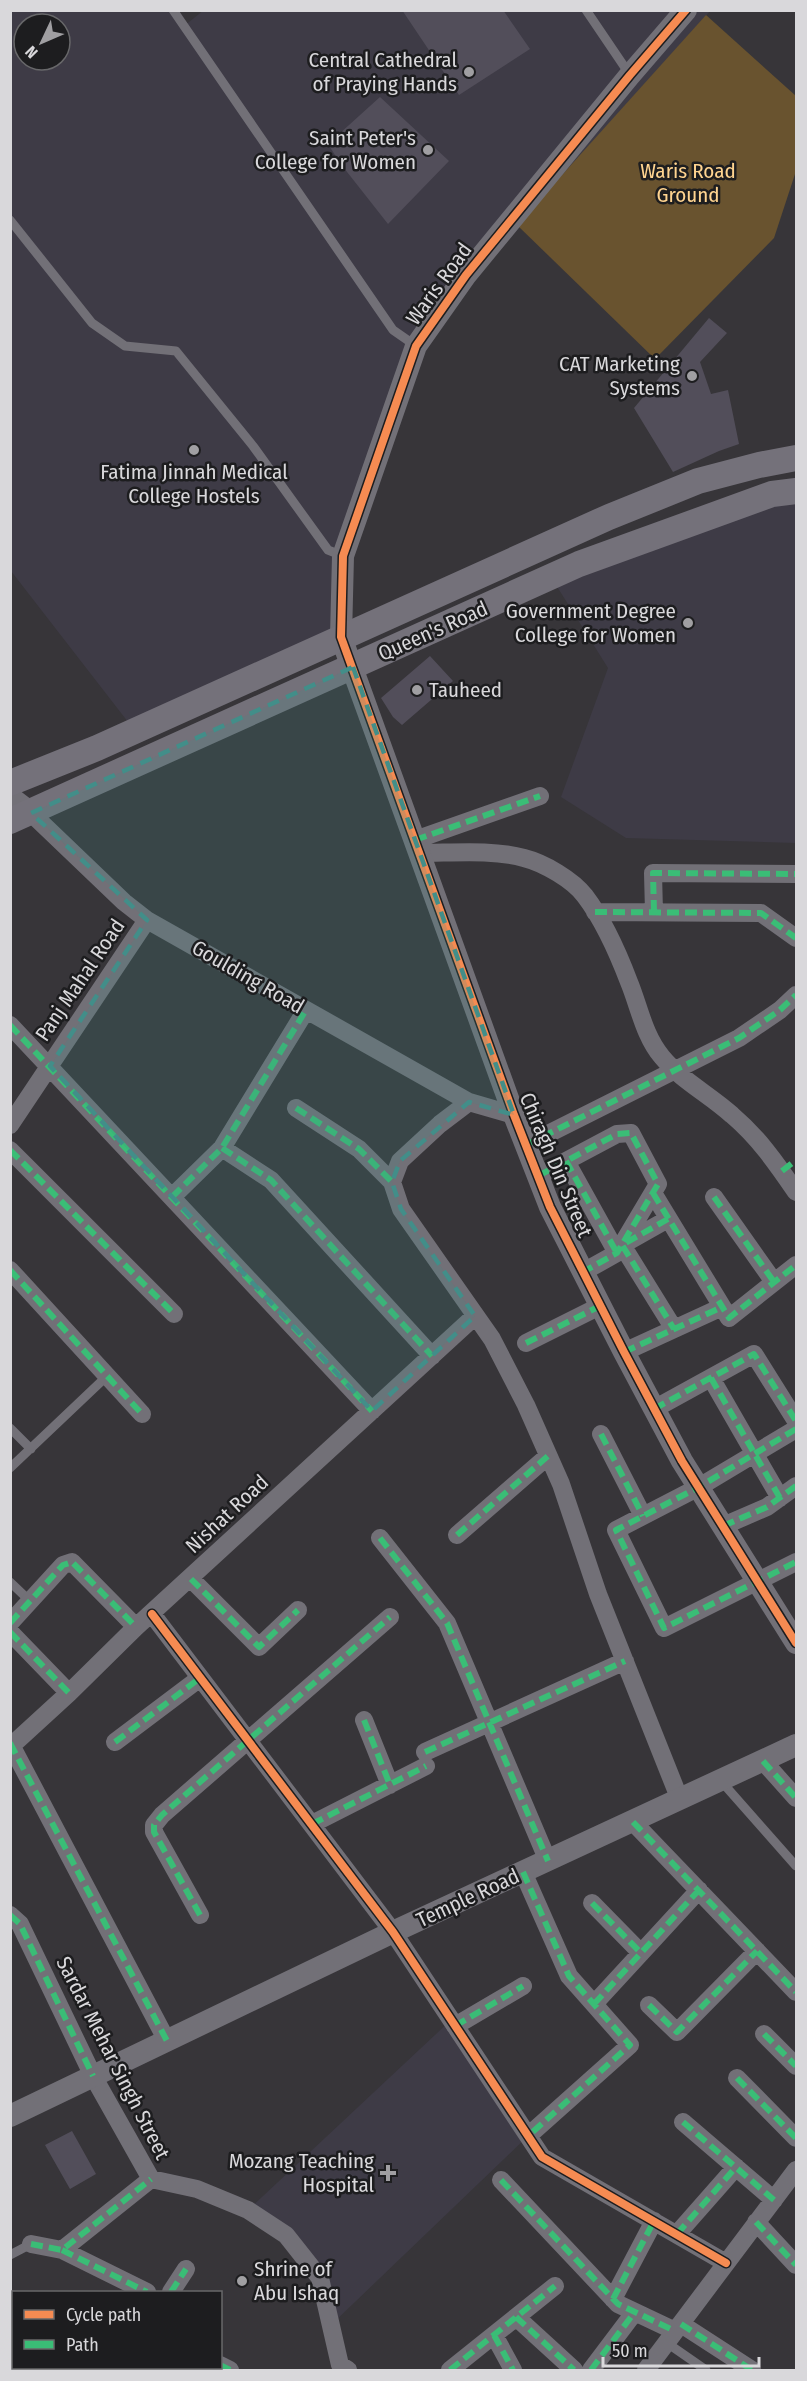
<svg xmlns="http://www.w3.org/2000/svg" width="807" height="2381" viewBox="0 0 807 2381" font-family="'Fira Sans Condensed',sans-serif">
  <style>
    .built { fill: #3e3b46; fill-rule: evenodd }
    .green { fill: #69532f }
    .building { fill: #524e5a }
    .lines { fill: none; stroke-linecap: round; stroke-linejoin: round }
    .service { stroke: #727077; stroke-width: 9 }
    .minor { stroke: #727077; stroke-width: 18 }
    .tertiary { stroke: #727077; stroke-width: 22 }
    .secondary { stroke: #74717a; stroke-width: 26 }
    .quiet { stroke: #3abd76; stroke-width: 6; stroke-dasharray: 12 6; stroke-linecap: butt }
    .cycleway-casing { stroke: #1d1d1f; stroke-width: 11 }
    .cycleway { stroke: #f68b52; stroke-width: 8 }
    .marked { fill: #428e89; fill-opacity: 0.2; stroke: #428e89; stroke-width: 4.5; stroke-dasharray: 12 8; stroke-linejoin: round }
    .poi-dot { fill: #a09fa2; stroke: #1d1d1f; stroke-width: 2 }
    .labels { text-anchor: middle; stroke-width: 5; stroke-linejoin: round; paint-order: stroke }
    .poi-label { font-size: 21px; fill: #d9d8db; stroke: #1d1d1f; text-anchor: end }
    .park-label { font-size: 21px; fill: #ffd490; stroke: #1d1d1f }
    .street-label { font-size: 21px; fill: #d9d8db; stroke: #1d1d1f }
  </style>
  <rect width="100%" height="100%" fill="#373539"/>
  <!-- built -->
  <path class="built" d="M204 10 710 11 408 348 347 552 341 637 135 731 11 571V11H173L184 26ZM24 24H60V60H24Z
    M796 491V843L626 838 561 797 608 668 551 577Z
    M451 2020 528 2136 331 2325 320 2278 248 2210Z"/>
  <!-- green -->
  <path class="green" d="M706 15 796 96V171L774 238 655 359 517 225Z"/>
  <!-- building -->
  <path class="building" d="M402 10H503L530 49 459 95Z
    M380 97 449 161 388 224 340 163 328 144Z
    M709 318 727 333 700 362 711 394 728 390 739 444 719 451 673 472 634 408Z
    M430 656 453 681 402 725 393 717 381 698Z
    M72 2131 96 2174 70 2189 45 2145Z"/>
  <g class="lines">
    <!-- service -->
    <path class="service" d="M173 10 393 330 416 346
      M586 10 630 75
      M10 220 92 323 125 346 176 351 253 446 328 550 343 556
      M10 1428 31 1449
      M10 1468 107 1376
      M10 1582 31 1602
      M721 1781 796 1866
      M10 2255 31 2244
      M10 2294 14 2298
      M667 2343 706 2370
      M90 2368 96 2370"/>
    <!-- minor -->
    <path class="minor" d="M31 813 124 902 147 920 469 1102 514 1115
      M415 840 540 796
      M419 853C453 853 491 849 524 858 544 863 573 880 585 896 604 921 618 953 629 982 639 1006 644 1036 662 1057 681 1080 710 1095 732 1115 758 1137 777 1164 796 1192
      M595 912 761 913 796 938
      M654 912 653 873 796 874
      M10 1025 372 1411
      M469 1102 440 1124 400 1161 392 1182 401 1209 492 1339 526 1405 561 1484 598 1594 680 1800
      M296 1108 359 1149 392 1182
      M10 1125 147 920
      M526 1145 739 1038 780 1010 796 995
      M222 1148 271 1180 432 1356
      M10 1150 174 1314
      M566 1161 617 1253
      M538 1176 617 1134 631 1133 658 1184 617 1253 583 1272
      M653 1193 729 1318 796 1265
      M172 1197 222 1148 306 1010
      M714 1197 774 1282
      M668 1219 622 1245 674 1329
      M10 1270 142 1414
      M526 1343 600 1306
      M624 1352 722 1307
      M711 1378 780 1498
      M654 1409 754 1354 796 1421
      M796 1429 699 1487 616 1530 664 1628 796 1562
      M601 1434 643 1516
      M723 1526 767 1507 796 1486
      M457 1535 548 1456
      M380 1538 447 1623 548 1861
      M191 1579 259 1647 298 1610
      M152 1614 393 1932 542 2157 726 2263
      M10 1623 63 1565 72 1562 136 1627
      M10 1632 69 1693
      M364 1720 390 1785
      M115 1742 200 1678
      M10 1743 167 2041
      M10 1747 69 1693 136 1627 475 1316
      M425 1752 625 1661
      M763 1761 796 1798
      M633 1822 796 1992
      M312 1824 426 1766
      M523 1872 569 1976 630 2045 528 2136
      M592 1903 641 1953
      M10 1915 20 1924 93 2076 151 2179 197 2189 248 2210 286 2235 320 2278 340 2365 348 2370
      M200 1915 154 1832V1825L162 1815 390 1617
      M594 2004 699 1890
      M649 2005 677 2032 757 1951
      M455 2026 523 1986
      M764 2034 796 2066
      M737 2078 796 2138
      M683 2122 774 2200
      M501 2180 618 2304 675 2331
      M756 2222 796 2265
      M677 2234 736 2167
      M31 2244 62 2250 151 2179
      M62 2250 147 2292
      M171 2292 186 2269
      M613 2299 654 2221
      M516 2317 574 2370
      M681 2324 752 2370
      M494 2335 513 2370
      M220 2365 230 2370
      M50 2370 52 2368
      M450 2370 555 2286
      M591 2370 634 2313
      M646 2370 796 2170"/>
    <!-- tertiary -->
    <path class="tertiary" d="M686 10 630 75 466 275 416 346 343 556 341 637 514 1115 550 1207 624 1352 682 1461 796 1643
      M10 797 31 813
      M10 2116 393 1932 796 1745"/>
    <!-- secondary -->
    <path class="secondary" d="M10 783 97 748 609 517 698 481 759 465 796 458
      M10 821 579 564 772 494 796 491"/>
    <!-- quiet -->
    <path class="quiet" d="M415 840 540 796
      M595 912 761 913 796 938
      M654 912 653 873 796 874
      M10 1025 372 1411
      M296 1108 359 1149 392 1182
      M526 1145 739 1038 780 1010 796 995
      M222 1148 271 1180 432 1356
      M10 1150 174 1314
      M566 1161 617 1253
      M782 1171 796 1160
      M538 1176 617 1134 631 1133 658 1184 617 1253 583 1272
      M653 1193 729 1318 796 1265
      M172 1197 222 1148 306 1010
      M714 1197 774 1282
      M668 1219 622 1245 674 1329
      M10 1270 142 1414
      M526 1343 600 1306
      M624 1352 722 1307
      M711 1378 780 1498
      M654 1409 754 1354 796 1421
      M796 1429 699 1487 616 1530 664 1628 796 1562
      M601 1434 643 1516
      M723 1526 767 1507 796 1486
      M457 1535 548 1456
      M380 1538 447 1623 548 1861
      M191 1579 259 1647 298 1610
      M10 1623 63 1565 72 1562 136 1627
      M10 1632 69 1693
      M364 1720 390 1785
      M115 1742 200 1678
      M10 1743 167 2041
      M425 1752 625 1661
      M763 1761 796 1798
      M633 1822 796 1992
      M312 1824 426 1766
      M523 1872 569 1976 630 2045 528 2136
      M592 1903 641 1953
      M10 1915 20 1924 93 2076
      M200 1915 154 1832V1825L162 1815 390 1617
      M594 2004 699 1890
      M649 2005 677 2032 757 1951
      M455 2026 523 1986
      M764 2034 796 2066
      M737 2078 796 2138
      M683 2122 774 2200
      M501 2180 618 2304 675 2331
      M756 2222 796 2265
      M677 2234 736 2167
      M31 2244 62 2250 151 2179
      M62 2250 147 2292
      M171 2292 186 2269
      M613 2299 654 2221
      M516 2317 574 2370
      M681 2324 752 2370
      M494 2335 513 2370
      M220 2365 230 2370
      M50 2370 52 2368
      M450 2370 555 2286
      M591 2370 634 2313"/>
    <!-- cycleway casing -->
    <g class="cycleway-casing">
      <path id="cycleway" d="M686 10 630 75 466 275 416 346 343 556 341 637 514 1115 550 1207 624 1352 682 1461 796 1643
        M152 1614 393 1932 542 2157 726 2263"/>
    </g>
    <!-- cycleway -->
    <use href="#cycleway" class="cycleway"/>
  </g>
  <!-- marked area -->
  <path class="marked" d="M353 667 514 1115 469 1102 400 1161 392 1182 401 1209 475 1316 372 1411 50 1066 147 920 31 813Z"/>
  <!-- markers -->
  <g class="poi-dot">
    <circle cx="469" cy="72" r="6"/>
    <circle cx="428" cy="150" r="6"/>
    <circle cx="692" cy="376" r="6"/>
    <circle cx="194" cy="450" r="6"/>
    <circle cx="688" cy="623" r="6"/>
    <circle cx="417" cy="690" r="6"/>
    <path d="M385 2164h6v6h6v6h-6v6h-6v-6h-6v-6h6z"/>
    <circle cx="242" cy="2281" r="6"/>
  </g>
  <g class="labels">
    <!-- poi labels -->
    <g class="poi-label">
      <text x="457" y="67">Central Cathedral<tspan x="457" dy="24">of Praying Hands</tspan></text>
      <text x="416" y="145">Saint Peter's<tspan x="416" dy="24">College for Women</tspan></text>
      <text x="680" y="371">CAT Marketing<tspan x="680" dy="24">Systems</tspan></text>
      <text x="194" y="479" text-anchor="middle">Fatima Jinnah Medical<tspan x="194" dy="24">College Hostels</tspan></text>
      <text x="676" y="618">Government Degree<tspan x="676" dy="24">College for Women</tspan></text>
      <text x="429" y="697" text-anchor="start">Tauheed</text>
      <text x="374" y="2168">Mozang Teaching<tspan x="374" dy="24">Hospital</tspan></text>
      <text x="254" y="2276" text-anchor="start">Shrine of<tspan x="254" dy="24">Abu Ishaq</tspan></text>
    </g>
    <!-- park labels -->
    <g class="park-label">
      <text x="688" y="178">Waris Road<tspan x="688" dy="24">Ground</tspan></text>
    </g>
    <!-- street labels -->
    <g class="street-label">
      <text transform="translate(439 284) rotate(-54)" y="7">Waris Road</text>
      <text transform="translate(433 631) rotate(-24)" y="7">Queen's Road</text>
      <text transform="translate(248 977) rotate(30)" y="7">Goulding Road</text>
      <text transform="translate(80 980) rotate(-56)" y="7">Panj Mahal Road</text>
      <text transform="translate(556 1165) rotate(67)" y="7">Chiragh Din Street</text>
      <text transform="translate(227 1514) rotate(-43)" y="7">Nishat Road</text>
      <text transform="translate(468 1898) rotate(-25)" y="7">Temple Road</text>
      <text transform="translate(113 2058) rotate(63)" y="7">Sardar Mehar Singh Street</text>
    </g>
  </g>
  <!-- border -->
  <rect width="807" height="2381" fill="none" stroke="#d9d8db" stroke-width="24"/>
  <!-- legend -->
  <rect x="12" y="2291" width="210" height="78" fill="#1d1d1f" stroke="#68686a" stroke-width="1.5"/>
  <rect x="24" y="2310" width="30" height="9" fill="#f68b52" stroke="#68686a" stroke-width="1.5"/>
  <text x="66" y="2321" font-size="18" fill="#d9d8db">Cycle path</text>
  <rect x="24" y="2340" width="30" height="9" fill="#3abd76" stroke="#68686a" stroke-width="1.5"/>
  <text x="66" y="2351" font-size="18" fill="#d9d8db">Path</text>
  <!-- north arrow -->
  <g transform="translate(42 42) rotate(226)"><circle r="28" fill="#1d1d1f" stroke="#68686a" stroke-width="1.5"/>
  <path d="M0-4.5L10 22L0 15L-10 22Z" fill="#a09fa2"/>
  <text y="-9" font-size="16" font-weight="bold" text-anchor="middle" fill="#d9d8db">N</text>
  </g>
  <!-- scale -->
  <path d="M603 2357v9h156v-9" fill="none" stroke="#d9d8db" stroke-width="3"/>
  <text x="612" y="2357" font-size="18" fill="#d9d8db" stroke="#1d1d1f" stroke-width="4.5" paint-order="stroke">50 m</text>
</svg>
